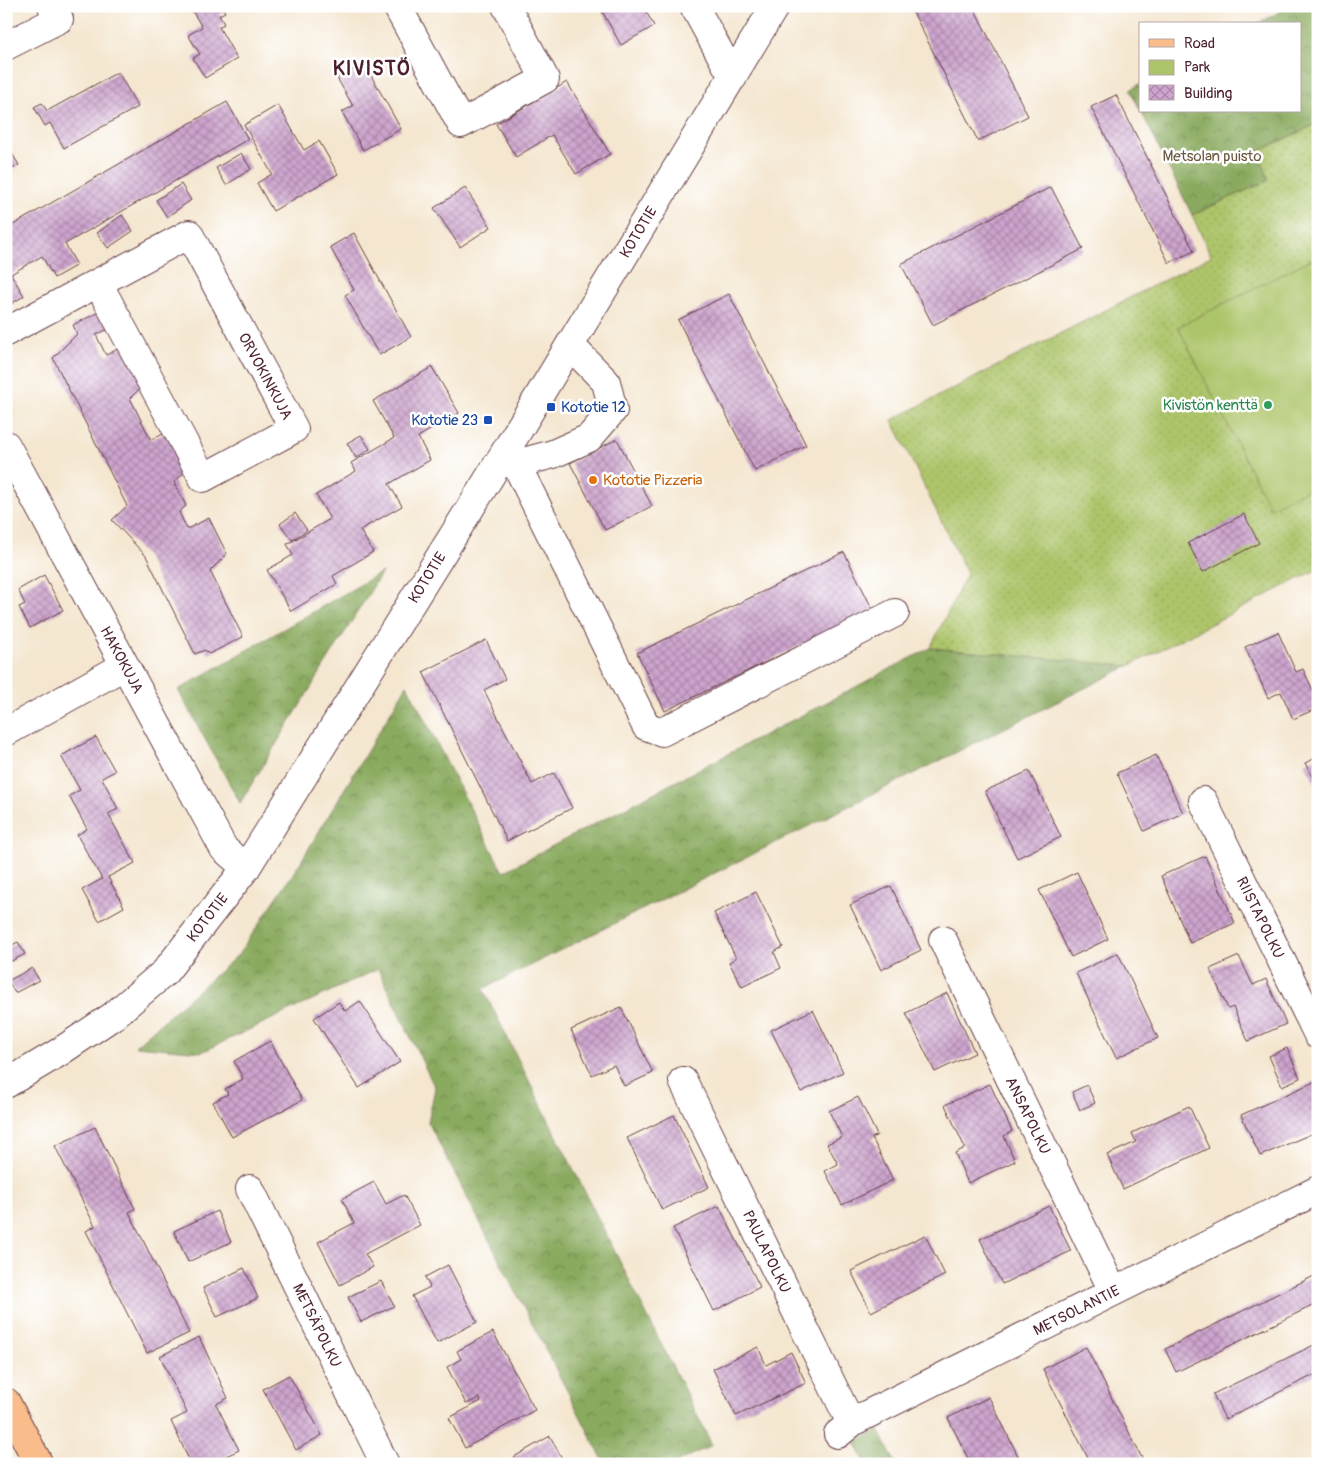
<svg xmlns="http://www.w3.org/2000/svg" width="1324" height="1470" viewBox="0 0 1324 1470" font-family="Pangolin,sans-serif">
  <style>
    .green { fill: url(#green-dots); stroke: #7c724a }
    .forest { fill: url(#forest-crowns); stroke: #6a6444 }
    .pitch { fill: #adc56a; stroke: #7c724a }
    .building { fill: url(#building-cross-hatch) }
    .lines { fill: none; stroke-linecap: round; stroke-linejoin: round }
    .minor-casing { stroke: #643d44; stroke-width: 30 }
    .major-casing { stroke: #643d44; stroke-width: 30 }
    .minor { stroke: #fff; stroke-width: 28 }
    .major { stroke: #f9bc8a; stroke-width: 28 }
    .leisure-dot { fill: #2e9e5b; stroke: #fff; stroke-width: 2 }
    .transit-dot { fill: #1a4fb4; stroke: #fff; stroke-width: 2 }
    .food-dot { fill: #e8710a; stroke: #fff; stroke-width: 2 }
    .labels { text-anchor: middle; stroke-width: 5; stroke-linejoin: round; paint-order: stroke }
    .park-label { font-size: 15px; fill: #6d5941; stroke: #fff }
    .street-label { font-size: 15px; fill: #4a1f2b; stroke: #fff }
    .leisure-label { font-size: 15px; fill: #27864d; stroke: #fff; text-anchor: end }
    .transit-label { font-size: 15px; fill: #164399; stroke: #fff; text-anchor: start }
    .food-label { font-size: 15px; fill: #c56008; stroke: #fff; text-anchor: start }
    .district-label { font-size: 20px; font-weight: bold; letter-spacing: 1px; fill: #4a1f2b; stroke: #fff }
  </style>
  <defs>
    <pattern id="green-dots" width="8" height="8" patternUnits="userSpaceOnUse" patternTransform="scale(1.25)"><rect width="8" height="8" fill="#adc56a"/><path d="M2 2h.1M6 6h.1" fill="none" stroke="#96a95c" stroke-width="1.8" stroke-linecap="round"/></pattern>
    <pattern id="forest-crowns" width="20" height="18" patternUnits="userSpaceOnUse" patternTransform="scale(1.25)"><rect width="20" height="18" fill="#8aaa5e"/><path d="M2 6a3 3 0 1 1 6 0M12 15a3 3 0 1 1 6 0" fill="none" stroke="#738a4e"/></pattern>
    <pattern id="building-cross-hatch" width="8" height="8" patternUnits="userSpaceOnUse" patternTransform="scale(1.25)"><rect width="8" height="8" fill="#cda4ce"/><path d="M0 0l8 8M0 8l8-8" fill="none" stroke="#a885a7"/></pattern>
  </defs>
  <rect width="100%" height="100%" fill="#fff"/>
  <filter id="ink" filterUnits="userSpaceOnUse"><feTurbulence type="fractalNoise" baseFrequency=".02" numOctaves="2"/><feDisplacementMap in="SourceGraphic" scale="10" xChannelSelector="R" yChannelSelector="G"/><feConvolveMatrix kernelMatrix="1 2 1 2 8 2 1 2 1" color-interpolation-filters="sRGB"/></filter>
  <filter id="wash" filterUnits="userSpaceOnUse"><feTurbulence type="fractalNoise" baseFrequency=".0096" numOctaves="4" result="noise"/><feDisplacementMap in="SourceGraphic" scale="20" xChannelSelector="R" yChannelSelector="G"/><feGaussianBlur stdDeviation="1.12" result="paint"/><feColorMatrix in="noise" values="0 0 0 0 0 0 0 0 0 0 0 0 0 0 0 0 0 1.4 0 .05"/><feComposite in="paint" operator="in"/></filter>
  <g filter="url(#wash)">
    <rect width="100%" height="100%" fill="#f4e6cf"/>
    <!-- green -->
    <path class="green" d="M1318 123V569L1129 666 930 648 967 574 892 420 1211 256 1192 215 1269 180 1258 152Z"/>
    <!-- forest -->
    <path class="forest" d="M1291 6H1318V123L1258 152 1269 180 1192 215 1141 111H1300V24H1257Z
      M1140 84V110L1130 90Z
      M382 572 240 803 178 690Z
      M930 648 1129 666 483 989 712 1445 674 1464H605L428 1122 435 1088 378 969 202 1052 135 1046 238 955 300 863 407 685 503 872Z
      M879 1430 896 1464H866L855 1442Z"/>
    <!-- pitch -->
    <path class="pitch" d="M1318 256V484L1270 508 1178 327Z"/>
    <g id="blocks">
      <!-- building -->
      <path class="building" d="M189 6H222L225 12 219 15 224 24 219 27 237 59 205 78 193 58 200 54 188 35 202 27Z
        M599 6H643L654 26 621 45Z
        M910 6H973L1028 116 978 141Z
        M364 63 401 129 363 150 342 112 353 106 337 78Z
        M118 72 138 107 64 148 50 123 45 126 34 107 42 103 47 111Z
        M567 82 610 154 576 174 552 135 516 157 496 124Z
        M1116 95 1194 251 1169 263 1091 107Z
        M227 102 248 139 65 244 77 265 54 278 42 256 11 274 24 296 6 307V229Z
        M278 105 304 150 319 141 338 174 273 211 257 183 272 174 244 125Z
        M6 144 19 165 6 173Z
        M241 153 251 169 226 185 216 168Z
        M181 184 191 200 167 217 156 200Z
        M1051 187 1083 249 933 325 901 264Z
        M465 188 491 227 460 247 434 208Z
        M122 215 133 231 108 248 97 233Z
        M354 233 411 337 379 355 345 295 354 290 330 247Z
        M729 294 806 445 755 471 678 320Z
        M109 307 118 324 96 335 106 355 128 344 147 382 130 398 151 440 173 429 191 466 174 482 186 506 179 512 187 529 209 518 227 554 210 571 243 637 209 654 205 650 195 654 146 556 112 520 127 506 53 358 77 334 73 325Z
        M432 367 459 413 418 437 430 460 389 484 402 506 360 530 373 552 333 576 337 584 291 611 267 570 293 555 287 544 330 519 316 495 356 471 351 463 394 438 373 401Z
        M361 435 370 449 356 458 347 443Z
        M617 439 652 506 605 530 570 463Z
        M295 513 307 530 292 540 280 524Z
        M1244 514 1259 543 1203 572 1188 543Z
        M844 552 873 610 665 711 637 653Z
        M44 575 63 610 30 628 19 607 25 604 18 590Z
        M1278 632 1296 672 1303 669 1318 701V708L1293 719 1281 692 1268 698 1245 647Z
        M486 640 505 679 484 690 532 784 554 773 572 808 507 841 423 672Z
        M96 737 115 771 102 778 118 809 108 814 135 863 108 877 124 907 99 921 82 890 102 879 77 835 87 829 69 796 80 790 61 756Z
        M1156 755 1183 813 1144 831 1117 773Z
        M1318 757V788L1305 763Z
        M1029 771 1061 837 1017 858 985 791Z
        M1205 856 1235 923 1190 943 1161 876Z
        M1077 872 1108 939 1071 957 1039 890Z
        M891 886 921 950 881 970 850 905Z
        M756 892 783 947 774 952 781 968 742 987 729 962 736 958 714 913Z
        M18 942 25 954 6 964V948Z
        M1118 953 1158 1038 1116 1058 1076 973Z
        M1239 956 1253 985 1266 979 1286 1024 1248 1041 1233 1007 1228 1009 1210 969Z
        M32 968 39 980 15 993 8 981Z
        M947 993 975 1053 935 1072 906 1013Z
        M360 1001 400 1062 359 1088 314 1018 339 1002 345 1011Z
        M621 1007 653 1073 624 1086 614 1065 592 1075 571 1030Z
        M813 1010 843 1072 801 1092 771 1030Z
        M270 1041 302 1100 232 1137 213 1102 228 1094 225 1089 243 1079 234 1061Z
        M1287 1048 1300 1078 1282 1086 1269 1056Z
        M1316 1081 1318 1131 1260 1156 1241 1115Z
        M990 1084 1012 1131 1004 1136 1015 1161 968 1183 955 1153 965 1148 945 1105Z
        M1087 1085 1095 1103 1080 1110 1072 1092Z
        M858 1097 877 1135 872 1138 893 1180 842 1205 825 1171 838 1164 827 1144 842 1137 829 1111Z
        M1189 1106 1209 1148 1123 1189 1107 1155 1136 1142 1132 1133Z
        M674 1115 709 1187 662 1210 627 1138Z
        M95 1127 135 1209 129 1212 189 1333 147 1353 86 1231 95 1226 55 1146Z
        M374 1182 386 1204 404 1195 420 1225 365 1254 373 1267 340 1285 318 1242 354 1223 342 1199Z
        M719 1206 760 1287 714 1311 673 1228Z
        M1049 1206 1071 1251 1002 1284 980 1239Z
        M217 1211 231 1242 188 1262 174 1231Z
        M925 1235 945 1275 871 1312 851 1271Z
        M448 1265 477 1322 437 1343 412 1296 430 1287 425 1277Z
        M244 1268 258 1298 217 1317 203 1288Z
        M1314 1276 1318 1284V1303L1176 1372 1165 1349Z
        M381 1281 394 1306 361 1322 348 1297Z
        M493 1332 535 1410 465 1448 449 1418 481 1401 479 1398 466 1404 447 1367 461 1359 457 1351Z
        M199 1337 228 1398 216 1404 239 1450 222 1458 224 1464H191L171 1421 187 1413 160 1356Z
        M1318 1343V1373L1225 1419 1213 1394Z
        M758 1347 766 1365 791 1352 806 1383 736 1416 713 1369Z
        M1086 1347 1145 1464H1091L1043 1369Z
        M289 1375 322 1435 296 1450 263 1389Z
        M989 1397 1022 1464H971L948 1418Z
        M550 1436 565 1464H518L514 1457Z"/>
    </g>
  </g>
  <g filter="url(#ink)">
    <use href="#blocks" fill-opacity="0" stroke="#643d44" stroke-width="1"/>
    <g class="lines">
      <!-- minor casing -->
      <g class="minor-casing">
        <g id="minor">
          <path d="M397 6 461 124 545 79 506 6"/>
          <path d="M694 6 733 77"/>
          <path d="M6 46 59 19 52 6"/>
          <path id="s1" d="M6 332 189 234 294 429 203 478 98 283"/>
          <path id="s2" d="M6 445 224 849 246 868"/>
          <path d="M500 462 516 464 553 454 589 438 613 410 606 382 570 345"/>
          <path d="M516 464 646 726 662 732 895 613"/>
          <path d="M6 732 124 666"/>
          <path id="s3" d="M1203 801 1318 1035"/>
          <path id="s4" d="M943 940 1113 1291"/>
          <path id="s5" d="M683 1081 845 1411 854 1421"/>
          <path id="s6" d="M6 1084 58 1053 113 1016 165 972 246 868 499 462 775 6"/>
          <path id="s7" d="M250 1189 385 1464"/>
          <path id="s8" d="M838 1434 854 1421 1318 1190"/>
        </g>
      </g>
      <!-- major casing -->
      <g class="major-casing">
        <path id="major" d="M6 1402 39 1464"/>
      </g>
      <!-- minor -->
      <use href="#minor" class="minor"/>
      <!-- major -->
      <use href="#major" class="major"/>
    </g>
  </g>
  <!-- markers -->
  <circle class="leisure-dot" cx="1268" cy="405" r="5"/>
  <g class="transit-dot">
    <rect x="546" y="402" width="10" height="10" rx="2.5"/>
    <rect x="483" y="415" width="10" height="10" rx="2.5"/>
  </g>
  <circle class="food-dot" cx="593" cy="480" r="5"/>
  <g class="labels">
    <!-- park labels -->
    <g class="park-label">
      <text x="1212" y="161">Metsolan puisto</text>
    </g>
    <!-- street labels -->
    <g class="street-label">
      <text dy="5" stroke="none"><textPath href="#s6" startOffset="1074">KOTOTIE</textPath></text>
      <text dy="5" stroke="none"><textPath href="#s1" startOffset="369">ORVOKINKUJA</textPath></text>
      <text dy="5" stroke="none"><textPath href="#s6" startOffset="669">KOTOTIE</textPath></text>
      <text dy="5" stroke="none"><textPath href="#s2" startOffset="244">HAKOKUJA</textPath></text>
      <text dy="5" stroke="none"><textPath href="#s6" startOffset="264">KOTOTIE</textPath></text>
      <text dy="5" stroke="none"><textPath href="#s3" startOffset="130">RIISTAPOLKU</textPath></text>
      <text dy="5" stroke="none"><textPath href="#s4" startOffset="195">ANSAPOLKU</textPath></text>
      <text dy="5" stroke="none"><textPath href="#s5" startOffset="190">PAULAPOLKU</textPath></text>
      <text dy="5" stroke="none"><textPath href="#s8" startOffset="269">METSOLANTIE</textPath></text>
      <text dy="5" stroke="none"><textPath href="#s7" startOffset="152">METSÄPOLKU</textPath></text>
    </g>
    <!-- leisure labels -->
    <g class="leisure-label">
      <text x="1258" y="410">Kivistön kenttä</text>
    </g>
    <!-- transit labels -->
    <g class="transit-label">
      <text x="561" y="412">Kototie 12</text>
      <text x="478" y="425" text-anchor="end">Kototie 23</text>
    </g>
    <!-- food labels -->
    <g class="food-label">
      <text x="603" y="485">Kototie Pizzeria</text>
    </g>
    <!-- district labels -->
    <g class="district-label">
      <text x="372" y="75">KIVISTÖ</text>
    </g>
  </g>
  <!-- margin -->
  <rect width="1324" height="1470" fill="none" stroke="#fff" stroke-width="25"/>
  <!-- legend -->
  <rect x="1139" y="22" width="162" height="90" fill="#ffffff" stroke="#b7a5aa"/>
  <rect x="1149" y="39" width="25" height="8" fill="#f9bc8a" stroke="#b7a5aa"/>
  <text x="1184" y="48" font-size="15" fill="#4a1f2b">Road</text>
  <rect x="1149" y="60" width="25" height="15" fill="#adc56a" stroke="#b7a5aa"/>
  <text x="1184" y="72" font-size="15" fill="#4a1f2b">Park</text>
  <rect x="1149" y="85" width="25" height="15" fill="url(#building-cross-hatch)" stroke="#b7a5aa"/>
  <text x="1184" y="98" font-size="15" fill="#4a1f2b">Building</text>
</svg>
